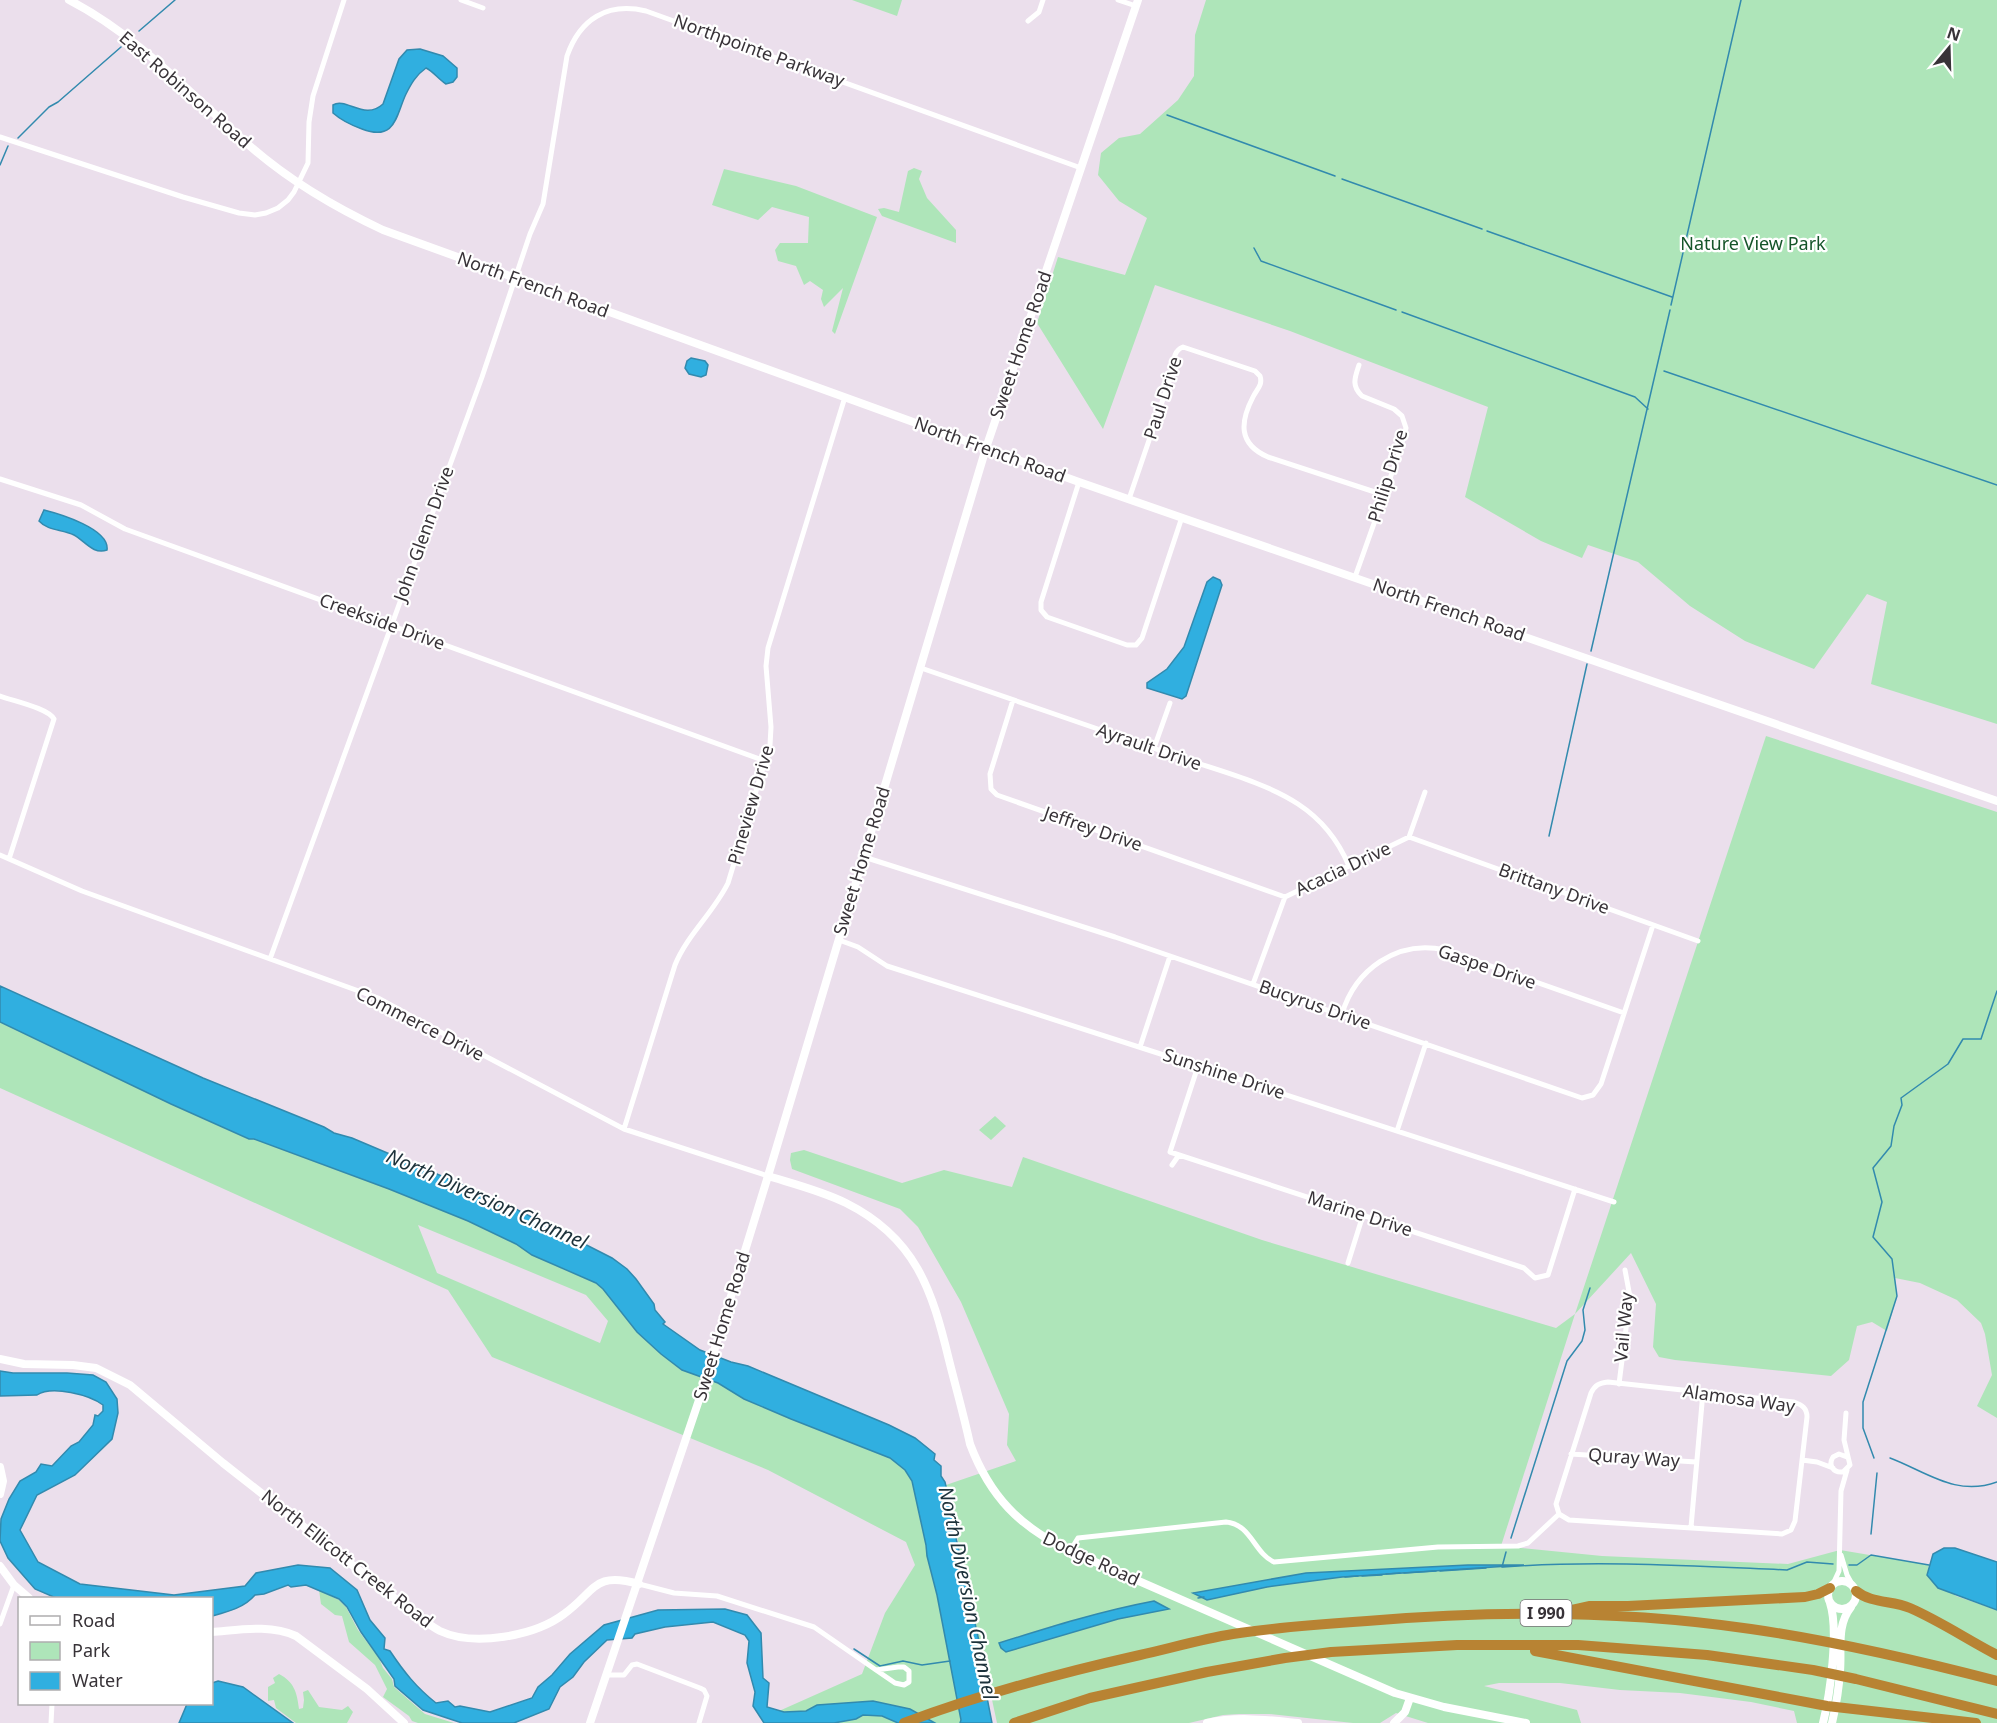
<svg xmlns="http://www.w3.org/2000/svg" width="1997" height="1723" viewBox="0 0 1997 1723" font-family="'Noto Sans',sans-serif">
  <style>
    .green { fill: #aee5b9; fill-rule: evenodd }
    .water { fill: #30afe0; stroke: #328aae; stroke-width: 1.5 }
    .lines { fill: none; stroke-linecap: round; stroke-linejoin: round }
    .stream { stroke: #328aae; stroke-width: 1.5 }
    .street { stroke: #fff; stroke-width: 5 }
    .secondary { stroke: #fff; stroke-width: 8 }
    .highway { stroke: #b88333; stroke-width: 10 }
    .labels { text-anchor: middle; stroke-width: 4.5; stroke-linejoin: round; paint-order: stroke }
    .shield { fill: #fff; stroke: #747074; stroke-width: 1.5 }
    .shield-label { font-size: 16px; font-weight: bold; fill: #383338 }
    .street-label { font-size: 18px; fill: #383338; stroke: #fff }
    .park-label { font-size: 18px; fill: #15552a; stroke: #fff }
    .water-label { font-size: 20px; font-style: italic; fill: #1d323b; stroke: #fff }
  </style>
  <rect width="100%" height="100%" fill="#ebdfec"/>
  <!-- green -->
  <path class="green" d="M852 0H902L897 16Z
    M1206 0H1997V724L1871 684 1887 602 1867 594 1814 669 1745 641 1690 606 1638 562 1588 545 1582 558 1541 541 1465 497 1488 407 1290 331 1155 285 1103 429 1037 323 1058 257 1125 275 1147 218 1119 201 1098 175 1101 153 1119 138 1140 134 1178 100 1194 76 1195 35Z
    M914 168 922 171 919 179 927 198 956 230V243L882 216 878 209 884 208 899 212 908 171Z
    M724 169 796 186 877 217 835 334 832 331 843 288 824 307 821 299 823 290 810 281 804 285 796 266 778 261 775 250 780 243H808L809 217 772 207 758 220 712 205Z
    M1766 736 1997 812V1418L1977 1406 1992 1375 1985 1334 1981 1323 1957 1300 1920 1283 1895 1278 1897 1296 1887 1331 1872 1322 1857 1326 1849 1360 1831 1376 1675 1360 1659 1357 1653 1347 1656 1304 1631 1253 1575 1314 1501 1546 1602 1556 1788 1564 1840 1550 1929 1565 1927 1575 1956 1596 1997 1610V1723H1797L1794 1711 1751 1702 1680 1693 1620 1690 1560 1683H1499L1484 1686 1577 1710 1581 1723H1428L1396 1713 1380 1723H1353L1269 1714H1239L1223 1715 1189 1723H997L946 1485 1016 1461 1007 1445 1009 1414 961 1302 918 1227 900 1209 792 1169 790 1160 791 1153 804 1150 902 1183 944 1170 1012 1187 1023 1157 1262 1240 1556 1328 1575 1314Z
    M0 1022 171 1104 249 1139H254L389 1189 468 1221 516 1244 532 1255 596 1283 603 1289 637 1332 661 1354 682 1370 718 1383 744 1399 791 1419 890 1458 905 1470 912 1481 948 1646 961 1720 960 1723H935L910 1709 873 1701 817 1705 806 1711 784 1712 779 1711 862 1674 885 1613 915 1565 906 1542 768 1470 492 1357 448 1290 0 1088ZM418 1225 586 1295 608 1321 600 1343 437 1273Z
    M995 1116 1006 1126 991 1140 979 1130Z
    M319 1590 339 1600 346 1607 358 1630 379 1658 383 1668 392 1679 394 1687 425 1714 454 1723H418L412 1721 409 1716 383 1697 387 1689 375 1665 349 1642 342 1616 335 1615 321 1604Z
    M279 1674C294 1682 297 1692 299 1709L303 1708 304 1700 303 1692 308 1690 319 1707 342 1710 348 1706 353 1712 347 1723H296L276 1708 274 1700 268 1701V1687L275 1683 273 1678Z
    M863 1715 882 1716 898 1723H834L856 1719Z"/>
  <!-- water -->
  <path class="water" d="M420 49 443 56 457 68V77L453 82 446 84C438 79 434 72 426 68 416 75 411 84 406 94 396 115 396 142 362 129 351 125 342 121 333 113V105C346 97 365 121 383 104L399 59 407 50Z
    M691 358 705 361 708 365 706 375 701 377 689 374 685 368 687 361Z
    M44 510C60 514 110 529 107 550 93 555 85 541 74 535 62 529 48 531 39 521Z
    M1213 577 1220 580 1222 585 1186 696 1182 699 1147 688V683L1167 669 1184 647 1207 582Z
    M0 986 203 1078 324 1127 334 1133 352 1138 463 1185V1187L506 1204 612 1258 627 1269 636 1279 654 1304 655 1310 665 1322 663 1324 700 1350 731 1362 748 1366 889 1425 915 1438 935 1454 934 1460 941 1466V1476L945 1482 956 1529 955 1534 971 1599V1605L979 1641 977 1643 985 1676 984 1682 992 1723H960L961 1720 937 1595 927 1556 926 1545 912 1481 905 1470 890 1458 791 1419 744 1399 718 1383 682 1370 661 1354 637 1332 603 1289 596 1283 532 1255 516 1244 468 1221 389 1189 254 1139H249L171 1104 0 1022Z
    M0 1371 13 1373H67L93 1375 106 1382 117 1399 118 1413 112 1439 75 1475 37 1495 20 1530 38 1562 80 1584 174 1595 245 1586 256 1573 298 1565 330 1568 357 1590 370 1620 385 1638 384 1649 390 1651C404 1672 416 1687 436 1703L448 1701 455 1707 460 1706 490 1712 532 1698 538 1687 552 1675 570 1654 604 1625 658 1610 725 1609 747 1615 761 1633 763 1678 769 1683 767 1707 784 1712 806 1711 817 1705 873 1701 910 1709 935 1723H898L882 1716 863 1715 856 1719 834 1723H764L753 1706 755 1692 747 1663 749 1641 745 1635 713 1622 665 1627 635 1634 632 1638 607 1640 584 1662 573 1677 560 1687 549 1709 514 1723H462L423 1710 395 1686 394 1679 361 1632 347 1607 339 1599 306 1585 291 1587 288 1585 264 1594 255 1595C244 1608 227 1612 212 1616V1598H56L35 1589 8 1558 0 1541 1 1519 9 1499 20 1481 36 1472 41 1464 52 1466 71 1446 79 1442 93 1425 95 1415 98 1416 103 1411V1405C90 1395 52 1385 37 1395L0 1396Z
    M1944 1548H1955L1997 1562V1610L1938 1588 1927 1575 1933 1554Z
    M1468 1565H1524L1342 1577 1267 1587 1207 1600 1193 1593 1306 1573Z
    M1154 1601 1169 1609 1118 1619 1006 1652 1001 1648 999 1643C1050 1627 1101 1611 1154 1601Z
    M218 1681 243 1687 293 1723H179L187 1704H212V1683Z"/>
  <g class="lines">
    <!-- stream -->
    <path class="stream" d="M139 31 175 0
      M1167 115 1335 176
      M18 138 49 107 58 102 121 47
      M0 165 8 146
      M1342 179 1482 229
      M1487 231 1672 297
      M1254 248 1261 261 1396 310
      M1671 305 1741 0
      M1402 312 1635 397 1648 409
      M1664 371 1997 485
      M1591 651 1670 310
      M1549 836 1587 664
      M1874 1458 1863 1428V1402L1897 1296 1892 1259 1873 1237 1882 1202 1873 1168 1891 1146 1894 1126 1902 1105 1901 1098 1948 1064 1963 1039H1981L1997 991
      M1890 1458C1927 1472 1956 1497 1997 1482
      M1871 1534 1877 1473
      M1511 1538 1567 1361 1582 1341 1585 1330 1583 1310 1590 1288
      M1849 1565H1857L1871 1555 1929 1565
      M1502 1567 1506 1552
      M1503 1567C1598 1560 1693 1566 1787 1570L1807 1562 1833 1564
      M1440 1571 1486 1568
      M1404 1573 1436 1571
      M1386 1574 1400 1573
      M1362 1576 1382 1575
      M1345 1577 1358 1576
      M1198 1598 1204 1597
      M854 1649 880 1666 903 1661 922 1665 950 1661"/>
    <!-- street -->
    <path class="street" d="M461 0 483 8
      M1118 0 1136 6
      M1028 21 1039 12 1043 0
      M0 137 183 197 239 213 255 215 266 213 278 208 288 200 294 192 308 163 309 122 313 96 344 0
      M0 479 81 505 125 529 765 761
      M1079 482 1041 602V610L1047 617 1127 645H1136L1142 638 1182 517
      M1129 499 1173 370C1174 360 1173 351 1183 347L1255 371 1260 376C1263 385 1257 389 1253 397 1240 422 1238 444 1268 457L1384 495
      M1355 577 1399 453 1406 428 1402 416 1394 409 1362 396C1351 386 1355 377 1359 365
      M921 668C1007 698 1093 727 1179 757 1216 770 1265 782 1298 804 1321 819 1338 840 1349 866
      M0 696C13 701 48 708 54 719L9 859
      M1013 700 990 774 991 789 997 795 1285 897
      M1154 748 1170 703
      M1409 837 1698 941
      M0 855 82 891 378 998 468 1047 624 1129 768 1176
      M864 857 1115 937 1582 1098 1593 1095 1601 1084 1653 925
      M839 940 858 947 887 966 1198 1066 1614 1202
      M270 959 482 377 530 234 543 204 567 56C580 19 607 2 646 11L1081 168
      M1253 984 1285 897 1409 837 1425 792
      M1342 1014C1355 970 1397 939 1445 950L1624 1013
      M1140 1047 1170 956
      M1198 1066 1170 1152 1524 1268 1535 1278 1548 1275 1575 1189
      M624 1129 675 965C687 935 714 912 728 883L770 745 771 727 766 666 768 648 845 397
      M1397 1131 1426 1043
      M1172 1165 1179 1155
      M1348 1263 1363 1215
      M1608 1382 1794 1402C1802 1405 1807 1408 1807 1417L1795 1521 1791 1530 1782 1534 1569 1520 1559 1514 1556 1504 1591 1393C1595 1385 1599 1383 1608 1382Z
      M1619 1384 1630 1297 1625 1270
      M1846 1413 1844 1440 1850 1465 1843 1472C1833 1473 1828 1465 1833 1457L1839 1454 1847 1457
      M1571 1454 1696 1462
      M1802 1460 1817 1462 1833 1468
      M1691 1527 1703 1392
      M1070 1551 1078 1538 1226 1522C1251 1524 1254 1553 1274 1562L1438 1547 1518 1546 1528 1543 1559 1514
      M1841 1555 1847 1575 1852 1584
      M639 1584 674 1593 717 1596 814 1627 876 1670
      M1833 1584 1839 1571 1841 1491 1847 1470
      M0 1624 14 1585
      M898 1667H904L909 1671V1682L904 1685 895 1683 876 1670Z
      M607 1675H624L632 1665 637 1664 700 1688 704 1690 707 1696 699 1723
      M51 1723 52 1704"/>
    <!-- secondary -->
    <path class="secondary" d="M69 0C139 36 192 96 251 147 290 181 336 208 383 230L1079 482 1997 801
      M768 1176C794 1184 822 1191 846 1203 916 1238 932 1290 949 1360 956 1388 964 1416 970 1444 990 1497 1020 1527 1070 1551L1395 1693 1444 1707 1526 1723
      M0 1359 24 1364 73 1365 96 1368 130 1385 223 1463 417 1616C425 1621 432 1627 440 1631 474 1647 535 1636 564 1614 596 1591 593 1571 639 1584
      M0 1467 3 1481 0 1494
      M0 1566 14 1585 29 1598
      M1828 1595a14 14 0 1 1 28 0a14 14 0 1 1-28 0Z
      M212 1632C239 1630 270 1624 296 1636L367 1689 404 1723
      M590 1723 699 1400 768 1176 986 448 1138 0
      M1207 1723C1237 1716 1267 1720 1298 1723
      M1394 1723 1405 1712 1410 1698
      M1823 1723C1830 1695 1839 1630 1830 1603
      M1832 1723C1836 1706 1839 1688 1840 1671 1842 1649 1836 1626 1851 1607"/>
    <!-- highway -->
    <path class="highway" d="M1856 1591C1872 1604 1892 1600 1910 1608 1940 1621 1968 1640 1997 1655
      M1572 1610 1590 1606H1628L1805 1597 1818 1594 1830 1588
      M1535 1651 1827 1706 1976 1723
      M904 1723C981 1694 1060 1673 1140 1655 1171 1648 1202 1639 1233 1634 1277 1627 1322 1624 1367 1621 1496 1610 1622 1610 1751 1629 1834 1641 1916 1660 1997 1681
      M1014 1723 1090 1698 1207 1672 1285 1658 1331 1652 1457 1645H1578L1707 1655 1813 1670 1856 1679 1997 1714"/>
  </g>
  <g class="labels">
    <!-- shield labels -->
    <rect class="shield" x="1520.5" y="1600" width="51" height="26" rx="4.5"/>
    <g class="shield-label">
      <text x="1546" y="1619">I 990</text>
    </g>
    <!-- street labels -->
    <g class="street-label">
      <text transform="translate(759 51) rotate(20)" y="6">Northpointe Parkway</text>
      <text transform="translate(185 90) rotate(41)" y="6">East Robinson Road</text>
      <text transform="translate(533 285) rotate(20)" y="6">North French Road</text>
      <text transform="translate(1021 345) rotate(-71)" y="6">Sweet Home Road</text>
      <text transform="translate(1163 398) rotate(-72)" y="6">Paul Drive</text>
      <text transform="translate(990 450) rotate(20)" y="6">North French Road</text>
      <text transform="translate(1388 476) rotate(-73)" y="6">Philip Drive</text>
      <text transform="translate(424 534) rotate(-70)" y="6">John Glenn Drive</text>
      <text transform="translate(1449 610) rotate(19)" y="6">North French Road</text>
      <text transform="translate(382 622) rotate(20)" y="6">Creekside Drive</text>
      <text transform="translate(1149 747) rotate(19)" y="6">Ayrault Drive</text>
      <text transform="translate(751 805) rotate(-74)" y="6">Pineview Drive</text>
      <text transform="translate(1093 829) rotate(19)" y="6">Jeffrey Drive</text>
      <text transform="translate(862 861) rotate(-73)" y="6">Sweet Home Road</text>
      <text transform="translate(1343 869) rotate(-25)" y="6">Acacia Drive</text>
      <text transform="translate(1554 889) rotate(20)" y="6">Brittany Drive</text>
      <text transform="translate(1487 967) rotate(19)" y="6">Gaspe Drive</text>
      <text transform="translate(1315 1005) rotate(19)" y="6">Bucyrus Drive</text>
      <text transform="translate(420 1024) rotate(27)" y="6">Commerce Drive</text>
      <text transform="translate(1224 1074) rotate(18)" y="6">Sunshine Drive</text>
      <text transform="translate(1360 1214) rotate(18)" y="6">Marine Drive</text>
      <text transform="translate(722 1326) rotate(-73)" y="6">Sweet Home Road</text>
      <text transform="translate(1624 1327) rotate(-85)" y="6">Vail Way</text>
      <text transform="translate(1739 1399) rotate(8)" y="6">Alamosa Way</text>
      <text transform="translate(1634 1458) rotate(4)" y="6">Quray Way</text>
      <text transform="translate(347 1559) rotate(38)" y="6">North Ellicott Creek Road</text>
      <text transform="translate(1091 1559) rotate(25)" y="6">Dodge Road</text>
    </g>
    <!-- park labels -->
    <g class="park-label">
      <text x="1753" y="250">Nature View Park</text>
    </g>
    <!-- water labels -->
    <g class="water-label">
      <text transform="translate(487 1199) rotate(24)" y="7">North Diversion Channel</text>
      <text transform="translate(968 1593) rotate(78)" y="7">North Diversion Channel</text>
    </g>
  </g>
  <!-- legend -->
  <rect x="18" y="1597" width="195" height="108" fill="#ffffff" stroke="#afadaf" stroke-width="1.5"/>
  <rect x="30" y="1616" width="30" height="9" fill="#ffffff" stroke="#afadaf" stroke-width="1.5"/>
  <text x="72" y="1627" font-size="18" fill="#383338">Road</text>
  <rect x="30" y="1642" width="30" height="18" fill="#aee5b9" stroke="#afadaf" stroke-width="1.5"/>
  <text x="72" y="1657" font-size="18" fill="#383338">Park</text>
  <rect x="30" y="1672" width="30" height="18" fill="#30afe0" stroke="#afadaf" stroke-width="1.5"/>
  <text x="72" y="1687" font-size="18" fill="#383338">Water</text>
  <!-- north arrow -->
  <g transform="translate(1949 48) rotate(19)" stroke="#ffffff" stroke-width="4.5" paint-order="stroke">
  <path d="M0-4.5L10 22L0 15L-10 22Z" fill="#383338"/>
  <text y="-9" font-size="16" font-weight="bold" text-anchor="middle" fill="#383338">N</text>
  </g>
</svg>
